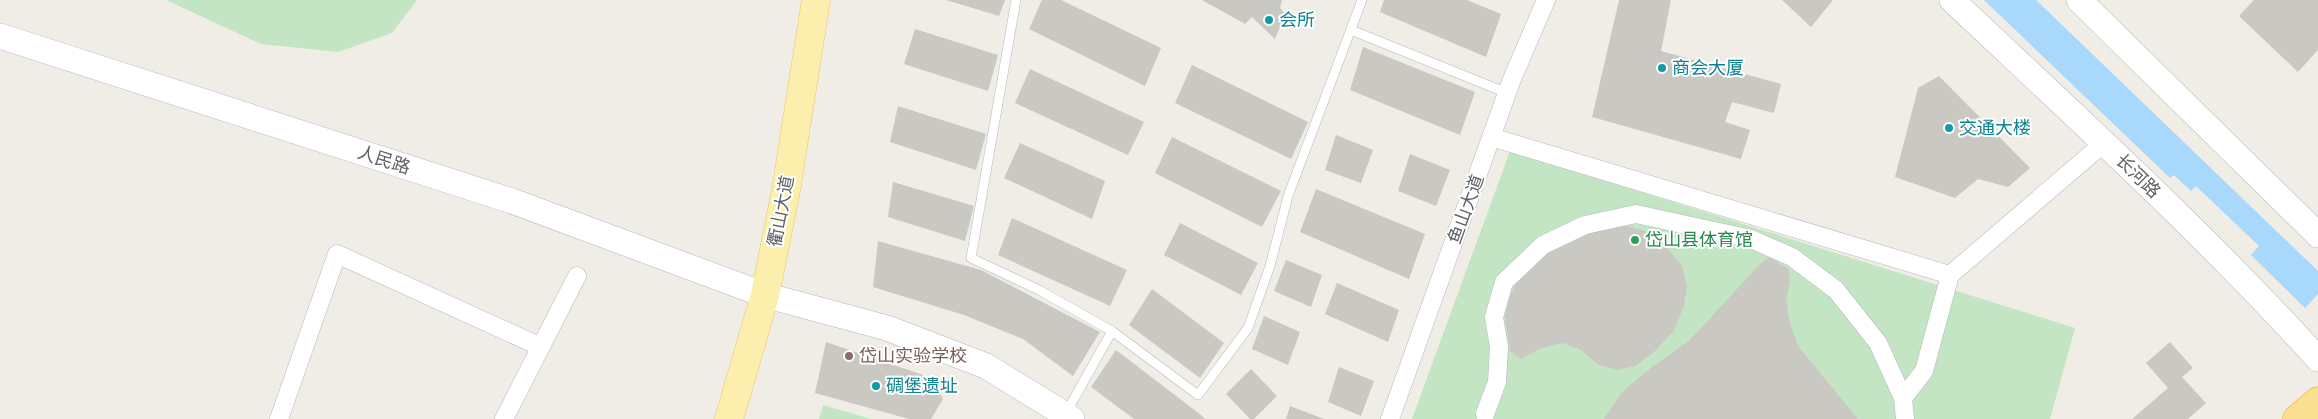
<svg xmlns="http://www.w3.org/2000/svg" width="2318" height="419" viewBox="0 0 2318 419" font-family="Jost,'Noto Sans SC',sans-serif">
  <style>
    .green { fill: #c3e5c3 }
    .water { fill: #a8d8fc }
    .building { fill: #cac8c2 }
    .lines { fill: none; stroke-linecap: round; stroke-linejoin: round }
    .lane-casing { stroke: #b5b8bc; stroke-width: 10 }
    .street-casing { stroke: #b5b8bc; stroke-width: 19 }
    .secondary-casing { stroke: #b4b8bc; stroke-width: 26 }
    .primary-casing { stroke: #edc560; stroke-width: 29 }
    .highway-casing { stroke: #eda407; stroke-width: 29 }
    .lane { stroke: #fff; stroke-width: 9 }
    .street { stroke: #fff; stroke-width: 18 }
    .secondary { stroke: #fff; stroke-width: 25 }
    .primary { stroke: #fcefad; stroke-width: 28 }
    .highway { stroke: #fadf91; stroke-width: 28 }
    .culture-dot { fill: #0f9aa8; stroke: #fff; stroke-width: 2 }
    .leisure-dot { fill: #2e9e5b; stroke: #fff; stroke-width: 2 }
    .education-dot { fill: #8d6e63; stroke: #fff; stroke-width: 2 }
    .labels { text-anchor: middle; stroke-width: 4; stroke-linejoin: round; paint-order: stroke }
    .culture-label { font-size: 18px; fill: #0d838f; stroke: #fff; text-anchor: start }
    .street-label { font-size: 18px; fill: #5d6165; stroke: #fff }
    .leisure-label { font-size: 18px; fill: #27864d; stroke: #fff; text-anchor: start }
    .education-label { font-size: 18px; fill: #785e54; stroke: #fff; text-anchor: start }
  </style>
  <rect width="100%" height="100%" fill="#efede5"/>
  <!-- green -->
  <path class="green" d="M166 0H417L392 33 338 52 261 44Z
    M1510 151 2075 328 2050 419H1412Z
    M823 405 871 419H819Z"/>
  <!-- water -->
  <path class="water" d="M1984 0H2036L2318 271V294L2305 308 2251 255 2259 246 2196 186 2191 191 2174 175 2170 178Z"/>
  <!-- building -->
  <path class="building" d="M946 0H1005L999 16Z
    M1042 0H1061L1161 48 1145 86 1029 29Z
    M1202 0H1282L1280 8 1285 14 1275 39 1252 17 1245 24Z
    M1384 0H1467L1501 14 1486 57 1380 12Z
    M1619 0H1671L1661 51 1781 84 1774 113 1732 102 1725 122 1750 130 1741 159 1592 117Z
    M1782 0H1833L1811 27Z
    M2254 0H2318V50L2298 72 2239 16Z
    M915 29 998 55 988 91 904 64Z
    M1363 47 1475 92 1460 135 1350 90Z
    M1192 65 1308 122 1291 159 1175 103Z
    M1030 69 1144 122 1128 155 1015 103Z
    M1939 76 2030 168 2008 187 1978 179 1955 198 1895 177 1918 88Z
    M898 106 986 134 976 170 890 142Z
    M1336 135 1373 150 1361 183 1325 170Z
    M1172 137 1281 191 1262 227 1155 173Z
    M1020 143 1105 181 1092 219 1004 178Z
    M1410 154 1450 170 1436 206 1398 191Z
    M893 182 974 206 965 241 888 217Z
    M1316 189 1425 234 1409 279 1300 232Z
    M1012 218 1127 270 1110 306 998 255Z
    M1180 223 1258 263 1241 295 1164 255Z
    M1619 224 1645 231 1668 249 1682 266 1687 286 1684 306 1673 332 1654 352 1635 366 1616 370 1597 364 1581 350 1563 343 1541 348 1521 359 1510 351 1505 316 1509 297 1519 278 1537 258 1566 240Z
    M878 241 981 270 1100 332 1073 376 1023 339 964 315 873 287Z
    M1769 257 1789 269 1790 281 1786 301 1790 324 1799 347 1858 419H1604L1622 392 1652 367 1689 341 1760 264Z
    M1286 260 1322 275 1311 307 1274 291Z
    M1337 283 1399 310 1388 342 1325 314Z
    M1152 289 1224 343 1200 378 1129 325Z
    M1264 316 1300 332 1288 365 1252 349Z
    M826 342 932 378 943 399 931 419H909L815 393Z
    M2170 342 2193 368 2182 377 2206 403 2188 419H2132L2168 388 2146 363Z
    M1116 350 1201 415 1205 419H1134L1091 387Z
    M1339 367 1374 381 1361 416 1328 402Z
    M1251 369 1277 396 1254 419H1250L1226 394Z
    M1290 406 1324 419H1286Z"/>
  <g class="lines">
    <!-- lane casing -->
    <g class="lane-casing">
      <path id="lane" d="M1016 0 971 258 1039 290 1112 331 1198 395 1248 328 1270 266 1288 196 1362 0
        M1351 30 1507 93
        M1066 413 1112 331"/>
    </g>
    <!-- street casing -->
    <g class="street-casing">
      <path id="street" d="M1491 137 1950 275 2104 143
        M1903 398 1924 371 1950 275
        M1485 414 1497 382 1499 347 1494 317 1504 282 1543 245 1585 225 1636 214 1751 239 1792 257 1836 290 1878 343 1903 398 1905 419
        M279 419 337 254 541 347
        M504 419 577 276
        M1390 419 1512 79 1546 0"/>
    </g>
    <!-- secondary casing -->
    <g class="secondary-casing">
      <path id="secondary" d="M1952 0C2076 117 2203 232 2318 359
        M2079 0 2318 235
        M0 36 512 201 765 295 887 328 986 366 1072 419"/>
    </g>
    <!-- primary casing -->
    <g class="primary-casing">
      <path id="primary" d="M729 419 765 295 786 190 816 0"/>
    </g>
    <!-- highway casing -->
    <g class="highway-casing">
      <path id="highway" d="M2297 419 2318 401"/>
    </g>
    <!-- lane -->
    <use href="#lane" class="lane"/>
    <!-- street -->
    <use href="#street" class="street"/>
    <!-- secondary -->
    <use href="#secondary" class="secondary"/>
    <!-- primary -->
    <use href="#primary" class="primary"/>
    <!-- highway -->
    <use href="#highway" class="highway"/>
  </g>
  <!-- markers -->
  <g class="culture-dot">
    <circle cx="1269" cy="20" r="5"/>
    <circle cx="1662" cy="68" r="5"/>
    <circle cx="1949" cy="128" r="5"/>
    <circle cx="876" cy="386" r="5"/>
  </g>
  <circle class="leisure-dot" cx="1635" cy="240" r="5"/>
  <circle class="education-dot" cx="849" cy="356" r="5"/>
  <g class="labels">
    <!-- culture labels -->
    <g class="culture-label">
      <text x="1279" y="26">会所</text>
      <text x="1672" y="74">商会大厦</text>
      <text x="1959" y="134">交通大楼</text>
      <text x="886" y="392">碉堡遗址</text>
    </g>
    <!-- street labels -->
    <g class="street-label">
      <text transform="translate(384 160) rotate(18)" y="6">人民路</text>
      <text transform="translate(2138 176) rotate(44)" y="6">长河路</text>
      <text transform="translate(1466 209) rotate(-70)" y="6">鱼山大道</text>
      <text transform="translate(781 211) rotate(-79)" y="6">衢山大道</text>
    </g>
    <!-- leisure labels -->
    <g class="leisure-label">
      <text x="1645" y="246">岱山县体育馆</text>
    </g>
    <!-- education labels -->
    <g class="education-label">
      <text x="859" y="362">岱山实验学校</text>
    </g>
  </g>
</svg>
